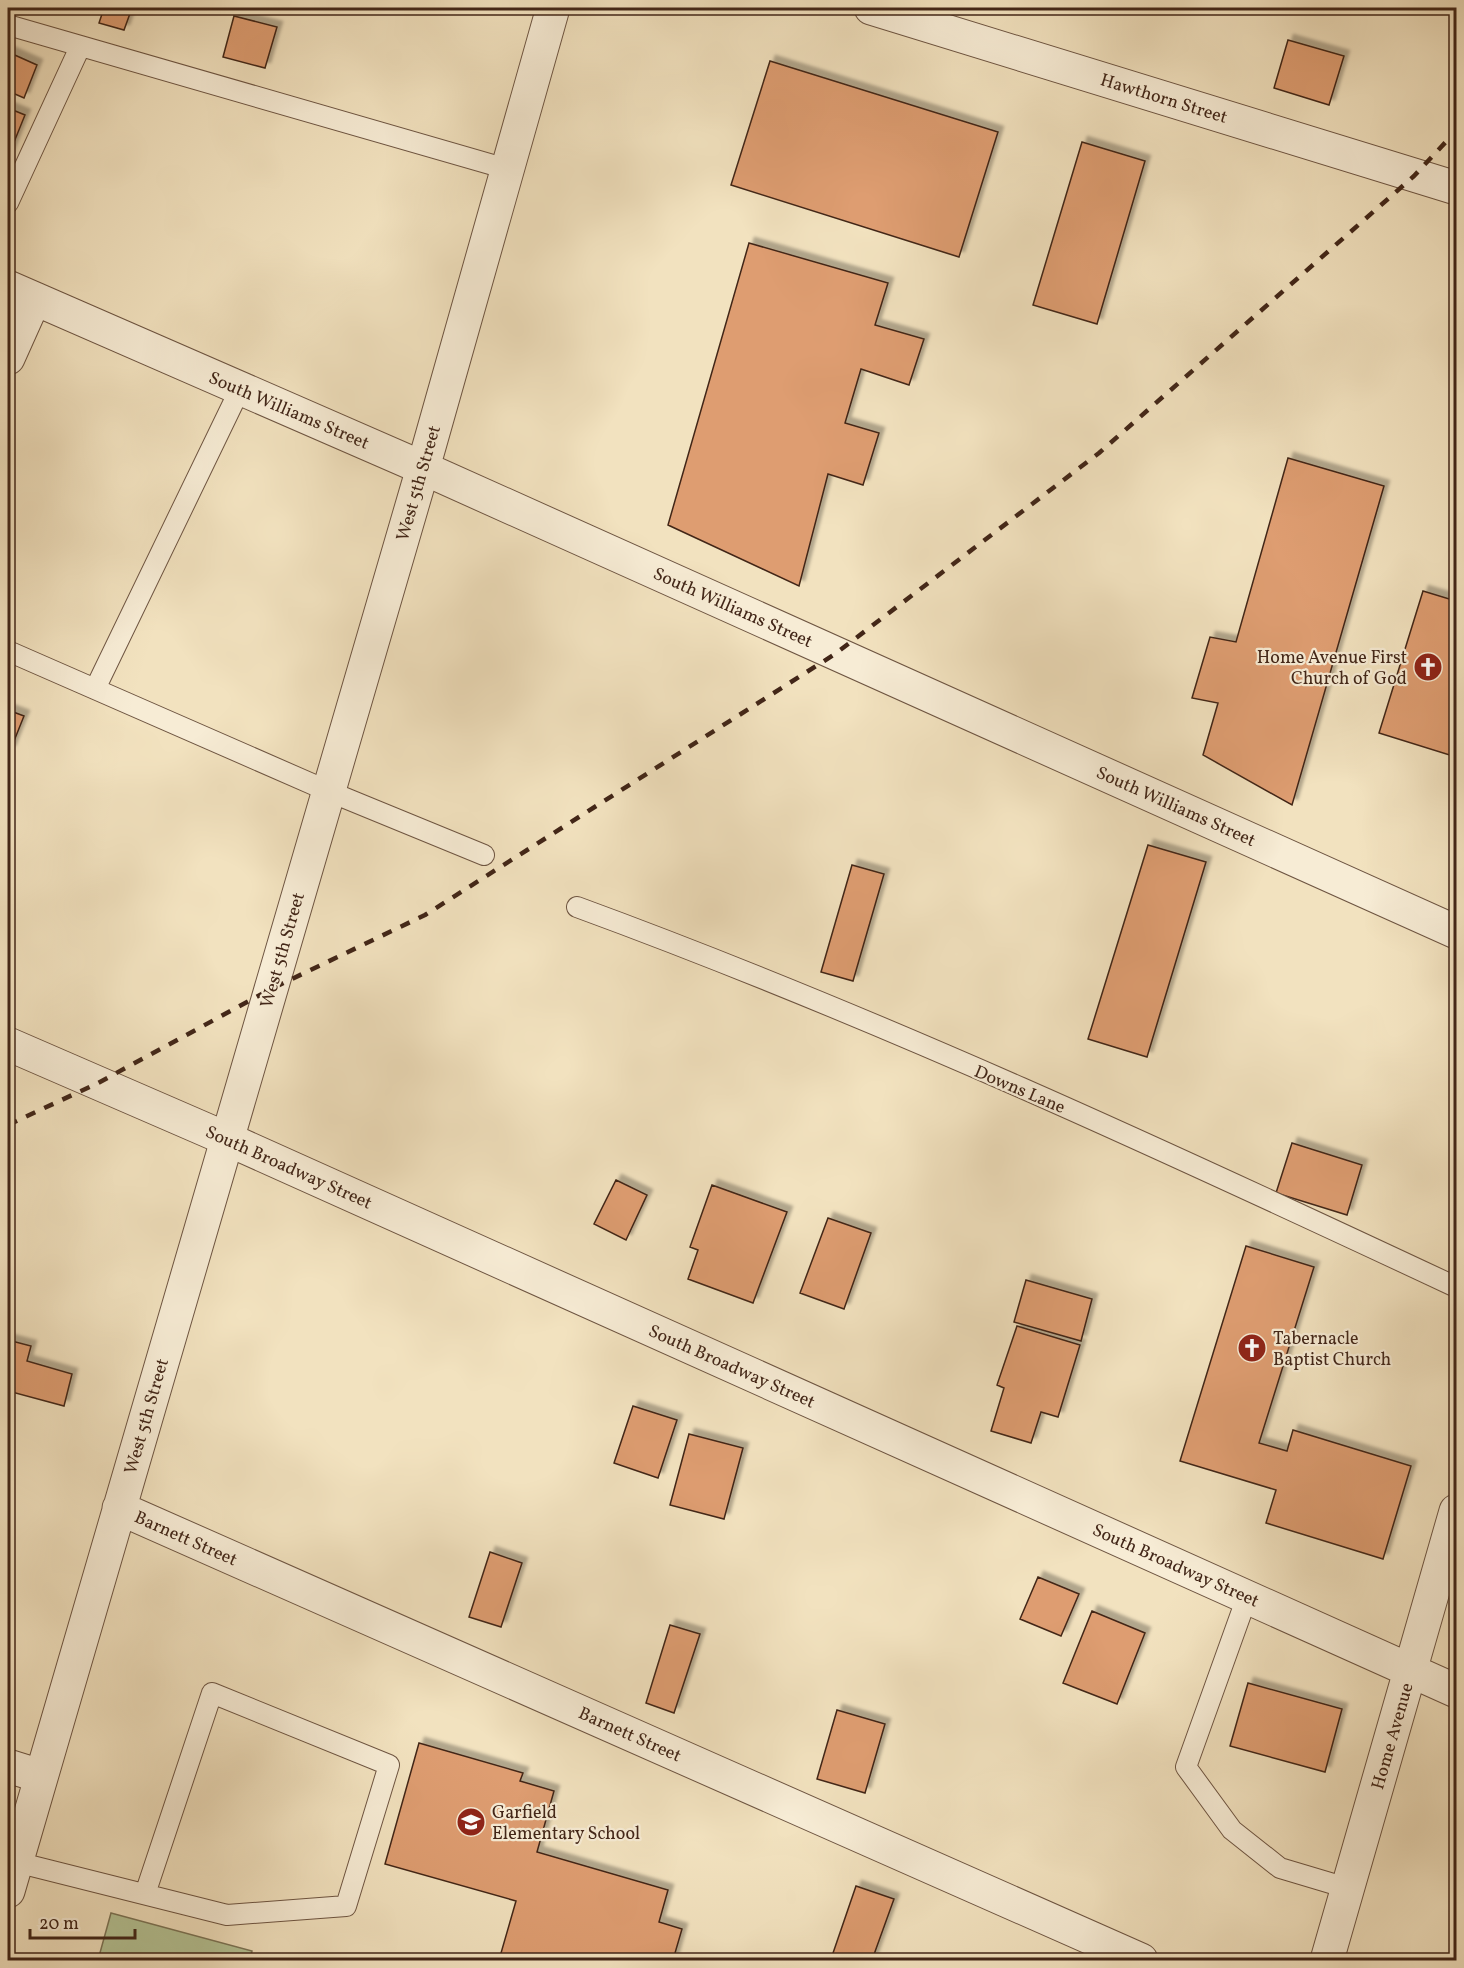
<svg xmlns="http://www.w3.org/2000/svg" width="1464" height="1968" viewBox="0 0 1464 1968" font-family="Vollkorn,serif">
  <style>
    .green { fill: #b5c496; stroke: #7c7557; stroke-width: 1.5 }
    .building { fill: #de9d71; stroke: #422618; stroke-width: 1.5; filter: url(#shadow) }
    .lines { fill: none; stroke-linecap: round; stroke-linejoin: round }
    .service-casing { stroke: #6e5542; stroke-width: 22 }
    .minor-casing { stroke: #6e5542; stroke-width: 35 }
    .tertiary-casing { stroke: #6e5542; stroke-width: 35 }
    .service { stroke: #f7ecd5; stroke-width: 20 }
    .minor { stroke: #f7ecd5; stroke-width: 33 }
    .tertiary { stroke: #f7ecd5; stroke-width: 33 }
    .rail { stroke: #422618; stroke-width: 4.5; stroke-dasharray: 10 10; stroke-linecap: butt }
    .labels { text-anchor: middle; stroke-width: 4.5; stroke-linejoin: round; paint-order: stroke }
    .street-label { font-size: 18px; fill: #422618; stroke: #f7ecd5 }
    .poi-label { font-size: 18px; fill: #422618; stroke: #f7ecd5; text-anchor: start }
  </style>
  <defs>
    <filter id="shadow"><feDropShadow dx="5.5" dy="-5.5" stdDeviation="1.5" flood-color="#0004"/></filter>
  </defs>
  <rect width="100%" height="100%" fill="#f2e2bf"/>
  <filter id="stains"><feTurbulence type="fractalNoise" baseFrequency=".00333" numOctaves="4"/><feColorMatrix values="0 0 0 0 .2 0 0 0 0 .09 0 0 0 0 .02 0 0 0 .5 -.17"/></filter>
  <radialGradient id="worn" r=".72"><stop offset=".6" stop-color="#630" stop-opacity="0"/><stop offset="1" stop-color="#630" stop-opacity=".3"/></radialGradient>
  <!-- green -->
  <path class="green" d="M111 1913 252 1951 250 1960H98Z"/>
  <!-- building -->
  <path class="building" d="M104 8H132L124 30 99 23Z
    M234 16 277 27 265 68 223 57Z
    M1288 40 1344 56 1329 105 1274 88Z
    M8 52 37 65 24 98 8 91Z
    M770 61 998 132 959 257 731 185Z
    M8 108 25 115 8 157Z
    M1082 142 1145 161 1097 324 1033 305Z
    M749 243 888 283 875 325 924 339 909 385 861 369 845 423 879 433 863 485 828 474 799 586 668 525Z
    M1288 458 1384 486 1292 805 1203 755 1218 703 1192 698 1210 637 1236 642Z
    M1423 591 1456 601V757L1379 733Z
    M8 710 24 716 10 751 8 750Z
    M1148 845 1206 862 1147 1057 1088 1039Z
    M852 865 884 874 853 981 821 972Z
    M1292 1143 1362 1165 1347 1215 1276 1193Z
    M616 1180 647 1195 626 1240 594 1224Z
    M712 1185 787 1212 753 1303 688 1279 698 1250 690 1247Z
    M828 1218 871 1233 844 1309 800 1293Z
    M1246 1246 1314 1267 1259 1443 1287 1451 1293 1430 1411 1466 1383 1559 1266 1523 1276 1490 1180 1461Z
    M1026 1280 1092 1299 1081 1341 1014 1322Z
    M1017 1326 1080 1345 1058 1417 1041 1412 1031 1443 991 1431 1004 1388 997 1385Z
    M8 1340 31 1346 27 1361 72 1374 64 1406 8 1391Z
    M633 1406 677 1420 658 1478 614 1463Z
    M689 1434 743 1448 724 1519 670 1505Z
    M490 1552 522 1563 501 1627 469 1617Z
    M1038 1577 1079 1594 1061 1636 1020 1619Z
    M1092 1611 1145 1633 1117 1704 1063 1683Z
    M670 1625 700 1634 674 1713 646 1703Z
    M1248 1683 1342 1709 1325 1772 1230 1746Z
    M837 1710 885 1724 865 1793 817 1779Z
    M419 1743 523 1773 520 1781 554 1791 537 1852 668 1890 659 1922 682 1929 673 1960H499L516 1901 385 1864Z
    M856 1886 894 1899 872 1960H844L832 1956Z"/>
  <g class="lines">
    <!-- service casing -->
    <g class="service-casing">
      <path id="service" d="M8 25 507 169
        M8 203 80 47
        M8 651 328 791 484 855
        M95 689 240 389
        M577 907C877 1017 1168 1152 1456 1287
        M1247 1597 1186 1767 1232 1830 1280 1868 1347 1888
        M16 1862 227 1915 346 1906 389 1765 212 1693 145 1894"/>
    </g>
    <!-- minor casing -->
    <g class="minor-casing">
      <path id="minor" d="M871 8 1456 188
        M8 287 423 468 1456 932
        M8 358 34 300
        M119 1508 1141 1960
        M8 1766 40 1776
        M8 1891 423 468 553 8"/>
    </g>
    <!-- tertiary casing -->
    <g class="tertiary-casing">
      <path id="tertiary" d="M8 1044 227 1139 1456 1691
        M1327 1960 1456 1511"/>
    </g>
    <!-- service -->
    <use href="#service" class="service"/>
    <!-- minor -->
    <use href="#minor" class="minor"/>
    <!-- tertiary -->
    <use href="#tertiary" class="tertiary"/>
    <!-- rail -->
    <path class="rail" d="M8 1125 98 1083 271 989 425 915 835 654 1099 453 1414 176 1456 131"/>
  </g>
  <!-- icons -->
  <defs>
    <g id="church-disc" transform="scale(1.5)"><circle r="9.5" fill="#8f2418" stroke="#f7ecd5"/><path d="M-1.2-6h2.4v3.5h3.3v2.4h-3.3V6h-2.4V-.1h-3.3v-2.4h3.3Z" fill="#fff"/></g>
    <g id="school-disc" transform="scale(1.5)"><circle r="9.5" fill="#8f2418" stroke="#f7ecd5"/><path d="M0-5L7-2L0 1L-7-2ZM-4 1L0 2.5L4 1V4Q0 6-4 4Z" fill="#fff"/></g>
  </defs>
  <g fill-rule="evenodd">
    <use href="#church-disc" x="1428" y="667"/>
    <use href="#church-disc" x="1252" y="1348"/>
    <use href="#school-disc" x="471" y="1822"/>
  </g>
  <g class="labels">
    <!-- street labels -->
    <g class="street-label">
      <text transform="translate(1164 98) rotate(17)" y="6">Hawthorn Street</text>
      <text transform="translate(289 410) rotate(23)" y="6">South Williams Street</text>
      <text transform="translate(418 483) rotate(-74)" y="6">West 5th Street</text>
      <text transform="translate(733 607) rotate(24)" y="6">South Williams Street</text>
      <text transform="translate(1176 806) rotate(24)" y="6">South Williams Street</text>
      <text transform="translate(282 950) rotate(-74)" y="6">West 5th Street</text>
      <text transform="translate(1020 1089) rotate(23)" y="6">Downs Lane</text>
      <text transform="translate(289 1167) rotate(24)" y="6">South Broadway Street</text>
      <text transform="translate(732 1366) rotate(24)" y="6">South Broadway Street</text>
      <text transform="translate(146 1416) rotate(-74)" y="6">West 5th Street</text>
      <text transform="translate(186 1538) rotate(24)" y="6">Barnett Street</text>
      <text transform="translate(1176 1565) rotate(24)" y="6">South Broadway Street</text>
      <text transform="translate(630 1734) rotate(24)" y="6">Barnett Street</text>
      <text transform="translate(1392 1736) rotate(-74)" y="6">Home Avenue</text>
    </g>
    <!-- poi labels -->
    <g class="poi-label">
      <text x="1407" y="663" text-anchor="end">Home Avenue First<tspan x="1407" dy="21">Church of God</tspan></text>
      <text x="1273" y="1344">Tabernacle<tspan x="1273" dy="21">Baptist Church</tspan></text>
      <text x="492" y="1818">Garfield<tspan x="492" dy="21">Elementary School</tspan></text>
    </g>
  </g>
  <!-- margin -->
  <rect width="1464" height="1968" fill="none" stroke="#f2e2bf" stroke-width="30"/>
  <rect x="9" y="9" width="1446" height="1950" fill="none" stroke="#422618" stroke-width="3"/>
  <rect x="15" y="15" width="1434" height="1938" fill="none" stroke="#422618" stroke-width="1.5"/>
  <!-- scale -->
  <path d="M30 1929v9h105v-9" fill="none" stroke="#422618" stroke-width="3"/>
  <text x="39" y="1929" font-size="18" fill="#422618" stroke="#f7ecd5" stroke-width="4.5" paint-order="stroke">20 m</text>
  <rect width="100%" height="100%" filter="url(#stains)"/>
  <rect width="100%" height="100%" fill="url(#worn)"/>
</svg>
